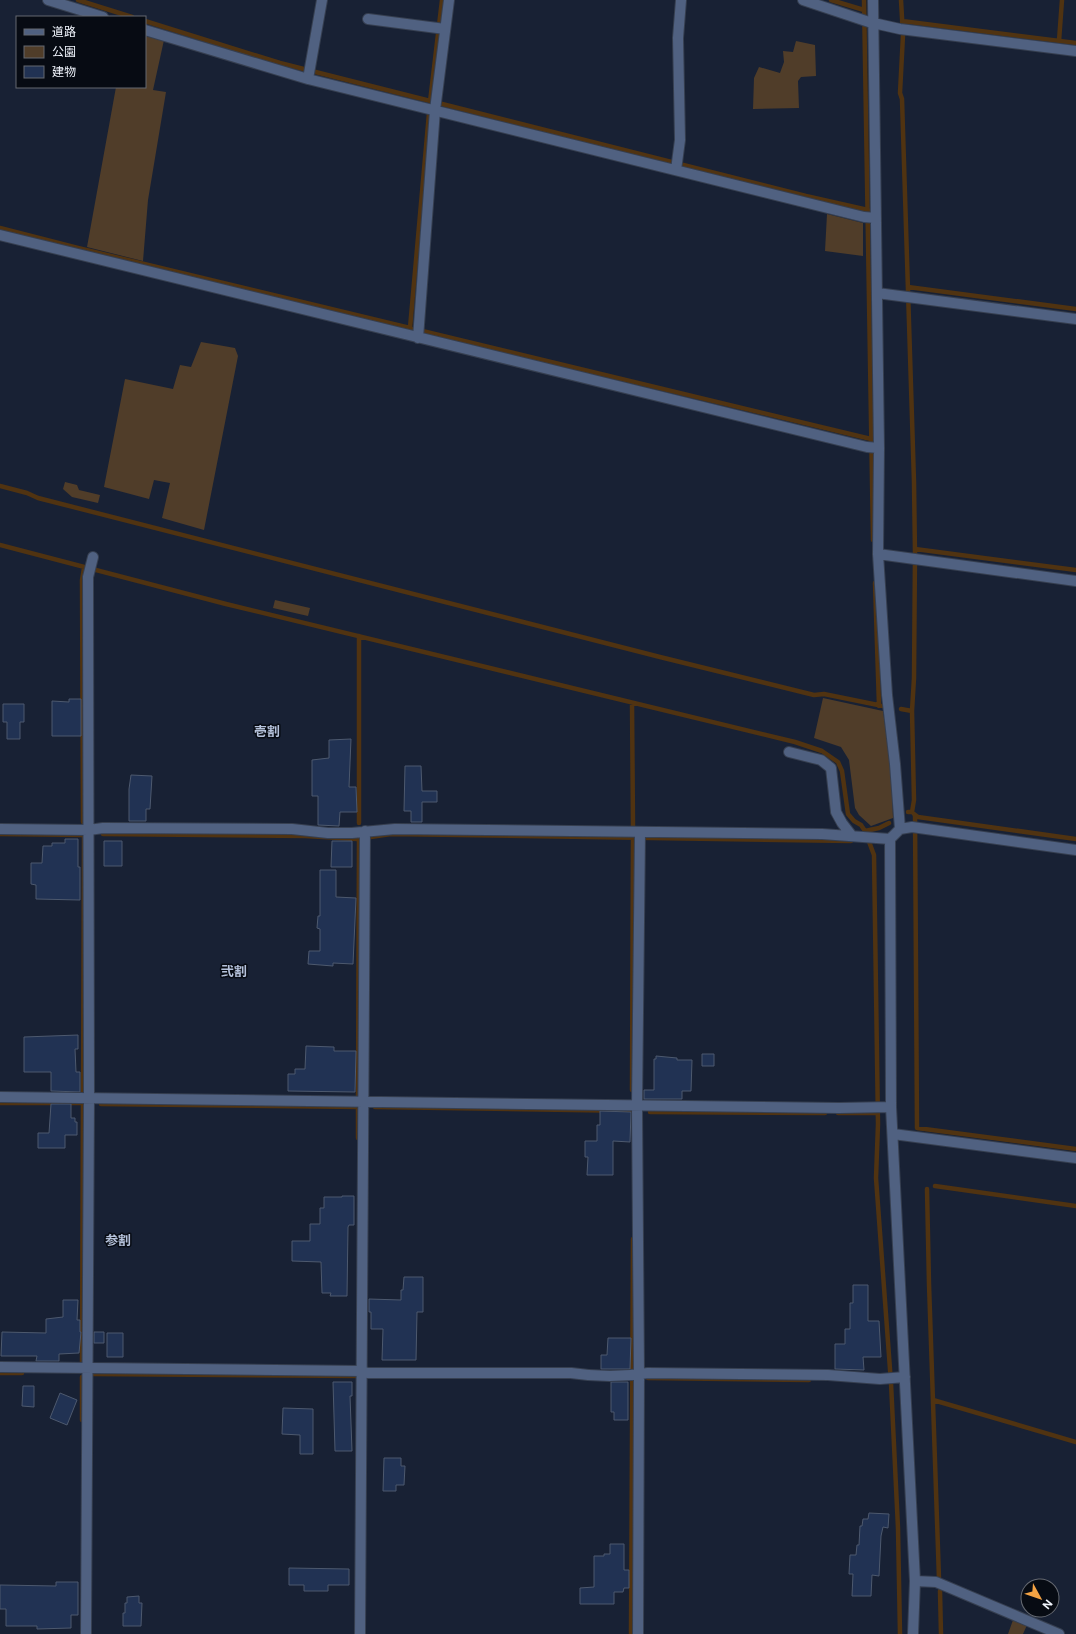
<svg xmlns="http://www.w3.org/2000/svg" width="1076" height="1634" viewBox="0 0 1076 1634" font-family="'Public Sans','Noto Sans JP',sans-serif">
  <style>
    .green { fill: #503d29 }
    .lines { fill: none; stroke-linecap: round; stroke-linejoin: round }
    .stream { stroke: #503311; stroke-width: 4.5 }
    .building { fill: #213253; stroke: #4d596e }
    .minor-casing { stroke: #363f50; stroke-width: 12 }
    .minor { stroke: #506181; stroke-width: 10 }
    .labels { text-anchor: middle; stroke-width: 3; stroke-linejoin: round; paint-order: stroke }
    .neighbourhood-label { font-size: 13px; font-weight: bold; fill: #b5c2db; stroke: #070b13 }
  </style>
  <rect width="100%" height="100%" fill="#182134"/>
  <!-- green -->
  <path class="green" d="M145 34 164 40 153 90 166 92 148 200 143 261 87 247 116 87H145Z
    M796 41 815 45 816 76 801 77 798 81 799 108 753 109 754 78 759 67 780 73 784 62 783 51 793 52Z
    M827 214 863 223V256L825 251Z
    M201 342 235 348 238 356 204 530 162 518 170 483 154 480 149 499 104 487 125 379 173 389 180 365 191 367Z
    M65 482 77 485 79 490 100 495 98 503 72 497 63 489Z
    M275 600 310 608 308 616 273 608Z
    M823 698 883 711 891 767 893 818 871 826 859 815 855 808 849 760 841 747 814 738Z
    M1013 1620 1027 1625 1023 1634H1008Z"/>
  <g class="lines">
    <!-- stream -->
    <path class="stream" d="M78 0 132 17
      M831 0 864 10
      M864 0 873 540
      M901 0 903 35 900 93 902 99 914 482 915 554 914 678 912 711 914 800 912 812H908
      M145 21 280 63 806 196 868 210
      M902 21 1076 43
      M1059 41 1062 0
      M0 228 78 248 871 439
      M908 287 1076 309
      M410 328 430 102 442 0
      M0 486 27 493 38 498 660 657 814 695 824 694 883 706
      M0 545 226 604 795 742 822 751 838 762 842 771 848 814 854 821 861 825 865 831 874 855 878 1124 876 1178 891 1383 898 1528 900 1634
      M915 549 1076 570
      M875 583 879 706
      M359 636V823
      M632 703 633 826
      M901 709 912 711
      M914 814 918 817 1076 839
      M915 815 917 1128 1076 1149
      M83 822 82 580 84 568
      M865 831 879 828 889 823
      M0 834 84 835 82 1363
      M103 834 305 836 357 839 391 834 851 841
      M632 1090 633 836
      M358 1097 359 837
      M0 1103H84
      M101 1104 359 1107
      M375 1107 635 1111
      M650 1112 825 1113
      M838 1113H878
      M358 1138V1106
      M935 1186 1076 1206
      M927 1189 929 1284 939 1579
      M0 1373H22
      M93 1374 358 1376
      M648 1378 809 1380
      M933 1400 1076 1442
      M82 1420V1377
      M940 1591 941 1634
      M631 1633 633 1239"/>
  </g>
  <!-- building -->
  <path class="building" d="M69 699H81V736H52V701L69 702Z
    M3 704H24V722H20V739H7V722H3Z
    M351 739 349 787H356L357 812H340L339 826 318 825V796H312V760L329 758V740Z
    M405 766H421L422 791H437V802H422V822H411V811H404Z
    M131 775 152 776 150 809H146V821H129V789Z
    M65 839H78V867H80V900L36 899V885L31 884V863H42L43 846H52V843H65Z
    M104 841H122V866H104Z
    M332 841H352V867H331Z
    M320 870H336V897L356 898 353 964 333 963V966L308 964 309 951H320V929L317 928 318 916H320Z
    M78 1035V1049H75L76 1072H80V1092L51 1091V1072H24V1037Z
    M306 1046 334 1047V1051H356L355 1092 288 1091V1074H295V1069H305Z
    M702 1054H714V1066H702Z
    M656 1056 677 1058V1060H692L691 1091H682V1099H644V1090H654V1059H656Z
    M51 1104H71V1118H75V1122H77V1135H65V1148H38V1133H49Z
    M600 1111 631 1112 630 1142 613 1141V1175H587L588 1157H585V1141H597V1125H600Z
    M342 1196H354V1225H349L348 1227 347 1296H330L331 1293H322L321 1262 292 1261V1241H310V1224H320V1208H324V1197H342Z
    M404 1277H423V1312H417L416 1360H382L383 1329H371V1312H369V1299L401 1300V1290H403Z
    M853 1285H868V1321H879L881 1357H863L864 1370 835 1369V1344H845V1329H850V1303H853Z
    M63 1300H78L77 1320H80V1332H81L79 1353 59 1354V1361H36L37 1356H1L2 1332 46 1333V1319L63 1317Z
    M94 1332H104V1343H94Z
    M107 1333H123V1357H107Z
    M608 1338H631L630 1369H601V1355H607Z
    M333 1382H352V1396H350L352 1451H335Z
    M611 1382H628V1420H614V1412H611Z
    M23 1386H34V1407L22 1406Z
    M60 1393 77 1400 67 1425 50 1418Z
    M283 1408 313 1409V1454H300V1435L282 1434Z
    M384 1458H401V1466H405L404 1485H396V1491H383Z
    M869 1513 889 1514 888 1528 883 1527 881 1536 879 1576 872 1575 871 1596H852L853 1574H849L850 1555H856L857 1545H859L860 1526H862L863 1519H868Z
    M610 1544H624V1570H629V1588H624L623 1592H614V1604H580V1588L594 1587V1556H604V1554H610Z
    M289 1568 349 1569V1585H328V1591H304V1585H289Z
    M56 1582H78V1615H71V1628L37 1629V1626H6V1609H0V1585L56 1586Z
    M139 1596V1603H142L141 1626H123V1613H125V1603H127V1597Z"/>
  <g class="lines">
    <!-- minor casing -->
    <g class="minor-casing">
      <path id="minor" d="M48 0 103 17
        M803 0 869 22 900 29 1076 51
        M873 0 879 448 878 554 887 695 895 764 900 829
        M368 19 445 29
        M145 30 308 79 864 217 876 218
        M308 79 322 0
        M676 170 680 140 678 38 681 0
        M0 235 867 447 879 448
        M877 293 1076 319
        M418 338 435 110 449 0
        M878 554 1076 581
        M789 752 821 760 831 768 836 812 842 823 852 836
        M0 829 89 830 103 828 292 829 328 833H352L395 829 822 834 890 839
        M0 1097 839 1108 891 1107
        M893 1134 1076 1158
        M0 1367 361 1371 368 1373H571C597 1377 623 1377 648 1373L828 1375 880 1379 905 1377
        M915 1581 936 1582 1059 1634
        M86 1634 89 1098 88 577 93 557
        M360 1634 365 831
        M638 1634 639 1374 637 1106 640 832
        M913 1634 915 1581 891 1107 890 839 900 829 912 827 1076 850"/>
    </g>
    <!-- minor -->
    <use href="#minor" class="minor"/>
  </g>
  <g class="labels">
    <!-- neighbourhood labels -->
    <g class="neighbourhood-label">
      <text x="267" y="736">壱割</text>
      <text x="234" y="976">弐割</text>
      <text x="118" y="1245">参割</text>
    </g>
  </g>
  <!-- legend -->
  <rect x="16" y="16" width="130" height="72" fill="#070b13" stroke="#656971"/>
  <rect x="24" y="29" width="20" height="6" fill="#506181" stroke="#656971"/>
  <text x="52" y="36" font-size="12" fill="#f1f5fd">道路</text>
  <rect x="24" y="46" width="20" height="12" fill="#503d29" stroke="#656971"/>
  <text x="52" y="56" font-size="12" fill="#f1f5fd">公園</text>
  <rect x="24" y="66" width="20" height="12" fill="#213253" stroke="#656971"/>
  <text x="52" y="76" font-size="12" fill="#f1f5fd">建物</text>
  <!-- north arrow -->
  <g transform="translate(1040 1598) rotate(130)"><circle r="19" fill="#070b13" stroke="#656971"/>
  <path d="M0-3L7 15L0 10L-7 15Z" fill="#f4a344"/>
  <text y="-6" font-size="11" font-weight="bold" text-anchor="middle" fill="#f1f5fd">N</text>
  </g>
</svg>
